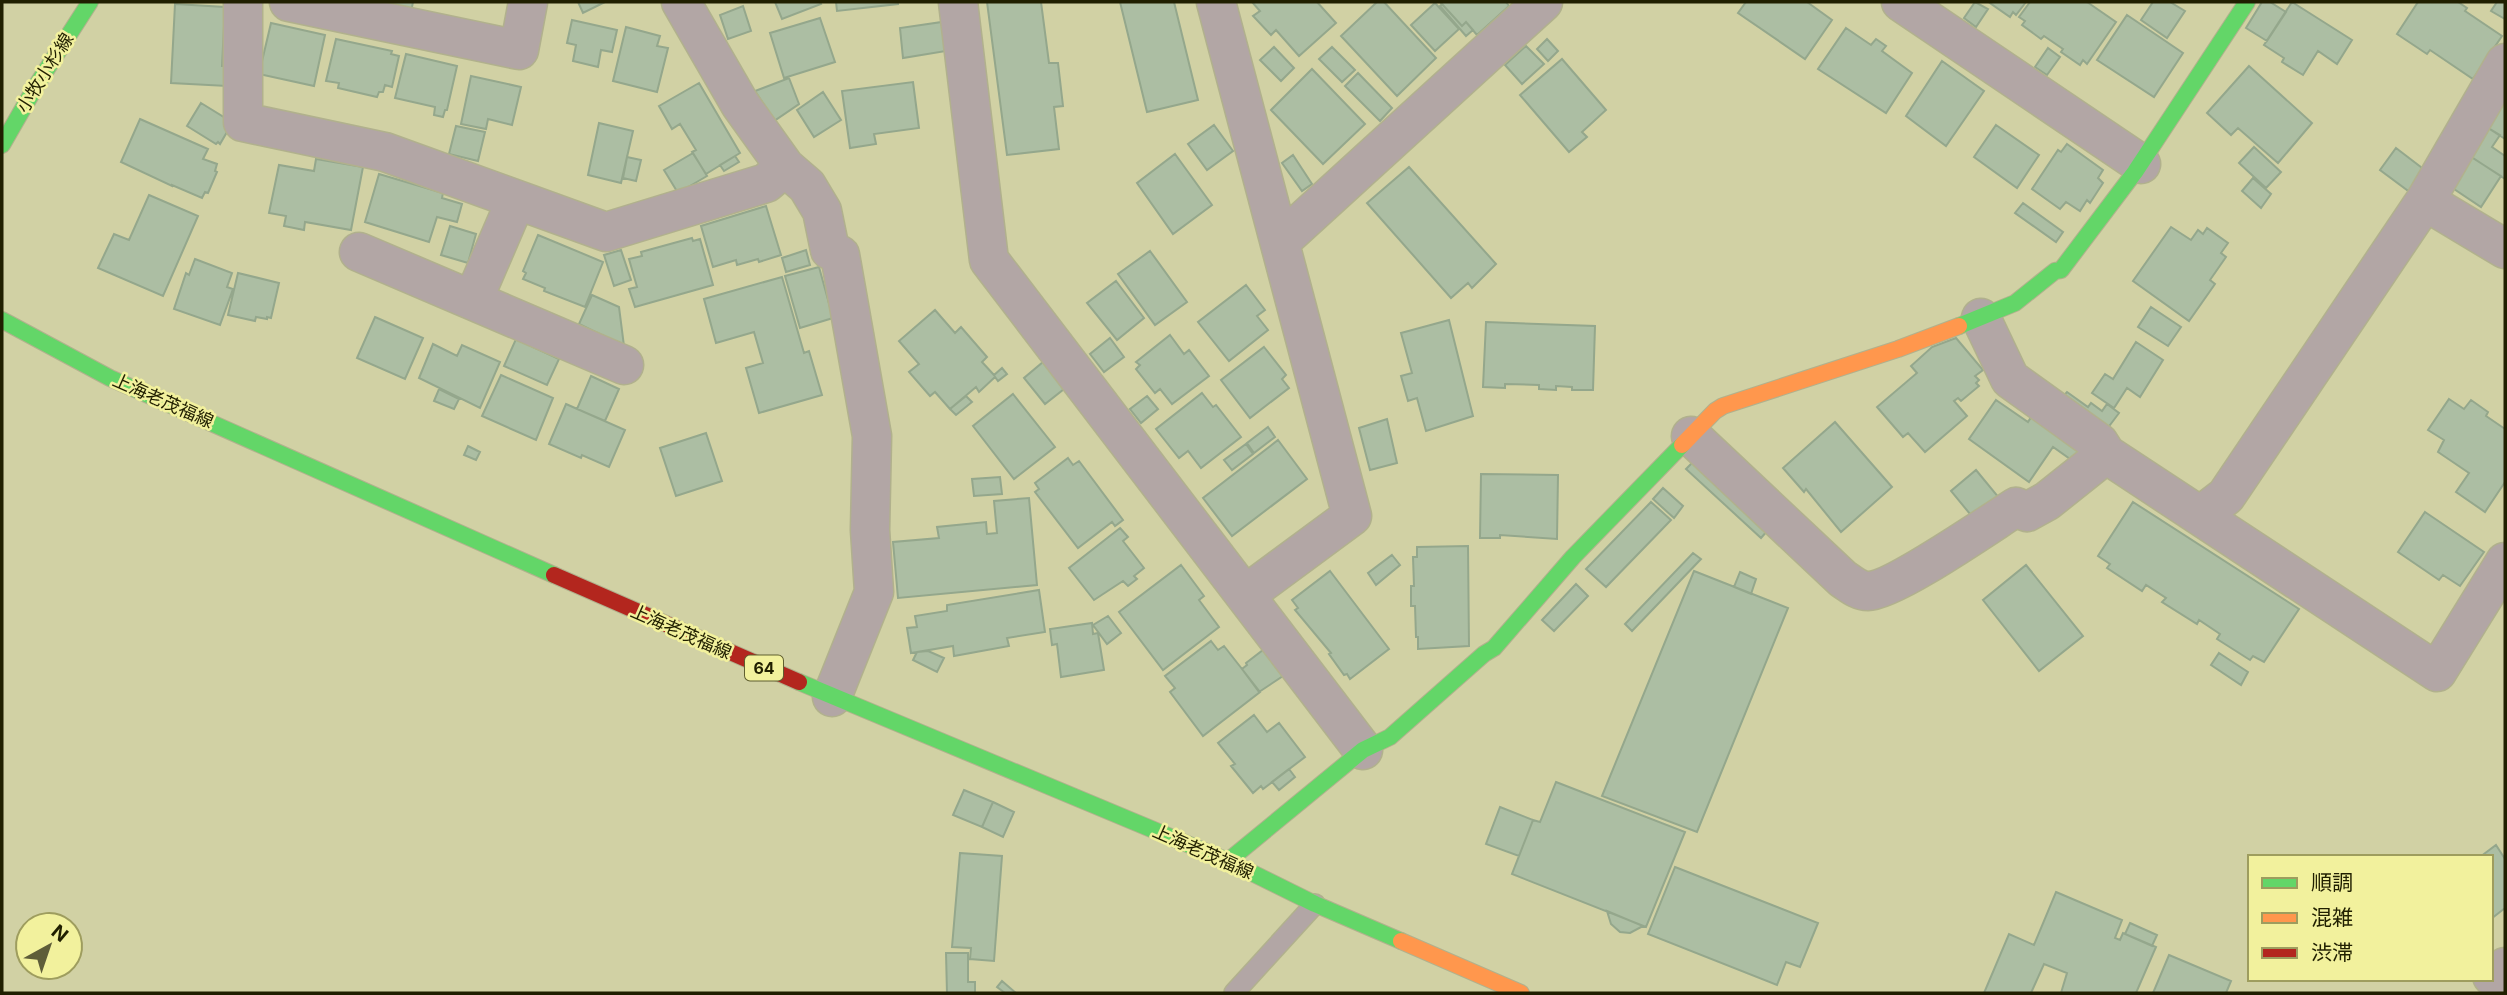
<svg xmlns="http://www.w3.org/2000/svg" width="2507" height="995" viewBox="0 0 2507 995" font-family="Inter,'Noto Sans JP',sans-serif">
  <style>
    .building { fill: #acbea3; stroke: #94a78c; stroke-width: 2 }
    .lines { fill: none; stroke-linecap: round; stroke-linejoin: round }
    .lane-casing { stroke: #b1b18d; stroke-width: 22 }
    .street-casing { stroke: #b1b18d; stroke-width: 41 }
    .fast-casing { stroke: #b1b18d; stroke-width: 18 }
    .slow-casing { stroke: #b1b18d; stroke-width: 18 }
    .jam-casing { stroke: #b1b18d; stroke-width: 18 }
    .lane { stroke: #b2a6a5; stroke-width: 19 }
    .street { stroke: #b2a6a5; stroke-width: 38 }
    .fast { stroke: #63d668; stroke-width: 16 }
    .slow { stroke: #ff974d; stroke-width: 16 }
    .jam { stroke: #b3261e; stroke-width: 16 }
    .labels { text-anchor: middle; stroke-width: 5; stroke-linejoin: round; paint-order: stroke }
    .shield { fill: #f2f19d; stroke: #5f5e2f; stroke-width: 2 }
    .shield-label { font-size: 16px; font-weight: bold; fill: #201f00 }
    .street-label { font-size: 18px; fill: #201f00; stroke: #f2f19d }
  </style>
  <rect width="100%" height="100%" fill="#d1d1a4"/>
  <!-- building -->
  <path class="building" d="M379 2H413L411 12Z
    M578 2H605L583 13Z
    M775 2H820L821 4 782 19Z
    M836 2H898V4L837 11Z
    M987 2H1041L1049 63H1058L1063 106 1054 107 1059 149 1007 155Z
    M1120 2H1174L1198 100 1147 112Z
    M1252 2H1317L1336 23 1299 56 1276 30 1271 35 1253 16 1260 11Z
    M1377 2H1384L1436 58 1397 96 1341 36Z
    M1440 2H1506L1509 6 1477 35 1466 22 1462 26Z
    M1746 2H1807L1832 20 1805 59 1738 13Z
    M1975 2 1988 9 1976 27 1964 18Z
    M1991 2H2026L2016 15 2013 12 2010 17 1990 3Z
    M2030 2H2087L2116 22 2087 64 2083 60 2080 65 2061 52 2063 49 2044 36 2041 39 2022 25 2025 21 2019 17Z
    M2153 2H2170L2185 11 2167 38 2141 20Z
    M2262 2H2270L2286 12 2267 41 2246 28Z
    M2292 2 2352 40 2337 64 2318 51 2303 75 2282 62 2284 58 2264 45Z
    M2418 2H2458L2467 8 2465 11 2502 36 2473 79 2430 50 2427 54 2397 34Z
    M2497 2H2505V19L2491 11Z
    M1435 3 1459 29 1435 51 1411 25Z
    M175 4 225 7 222 66H228L227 86 171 83Z
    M1442 4 1462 26 1466 22 1473 30 1466 36 1440 6Z
    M743 6 751 31 728 39 720 15Z
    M2127 15 2183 53 2154 97 2097 60Z
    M820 18 835 62 784 78 770 33Z
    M572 20 617 30 612 52 601 50 598 67 573 61 576 45 567 43Z
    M942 22 946 51 903 58 900 28Z
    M271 23 325 35 314 86 259 74Z
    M626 27 660 36 657 46 668 48 657 92 613 81Z
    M1846 28 1871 45 1876 39 1886 46 1882 51 1912 73 1886 113 1818 69Z
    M336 39 392 51 391 54 399 56 392 87 385 85 383 92H379L377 97 338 88 339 83 326 81Z
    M1547 39 1558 51 1548 61 1537 49Z
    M1526 46 1544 64 1522 84 1505 65Z
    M1274 47 1294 68 1281 81 1260 60Z
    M1332 47 1355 70 1342 82 1319 59Z
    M2048 48 2060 57 2047 75 2035 67Z
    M406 54 457 66 447 110H445L443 117 434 115 435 107 395 98Z
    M1562 59 1606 110 1582 132 1587 137 1569 152 1520 95Z
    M1942 61 1984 91 1946 146 1906 116Z
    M2249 66 2312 123 2278 163 2238 128 2231 135 2207 113Z
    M1312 69 1365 124 1323 164 1271 110Z
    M1358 73 1392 108 1380 121 1345 86Z
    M471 76 521 87 512 125 488 119 486 129 461 124Z
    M789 78 799 104 774 121 755 91Z
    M913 82 919 128 874 134 876 144 850 148 842 91Z
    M699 83 740 153 706 174 692 152 696 150 680 124 672 129 659 106Z
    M2505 88V139L2485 126Z
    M823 92 841 120 814 137 797 110Z
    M201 103 230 121 231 125 220 144 218 142 216 144 187 126Z
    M140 119 208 149 203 159 217 164 215 171 217 172 208 193 205 192 202 198 172 185V186L121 162Z
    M599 123 633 131 621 183 588 175Z
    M1214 125 1233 151 1207 170 1188 144Z
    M1996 125 2039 155 2017 188 1974 157Z
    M456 126 485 132 478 161 449 154Z
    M2485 126 2500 135 2492 147 2505 156V179L2467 154Z
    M2067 144 2103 170 2098 178 2103 183 2090 203 2087 200 2080 211 2066 202 2060 209 2032 189 2058 150 2061 152Z
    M2254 147 2281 172 2266 188 2239 163Z
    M2396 148 2426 171 2411 193 2380 170Z
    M693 153 707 176 678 193 664 170Z
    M1175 154 1212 205 1173 234 1137 183Z
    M1293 155 1312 184 1302 191 1282 163Z
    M2468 155 2501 176 2481 207 2448 185Z
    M735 156 739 162 724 171 720 165Z
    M627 157 641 160 636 181 623 178Z
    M316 159 363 167 351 230 305 222 304 230 284 226 286 216 269 213 279 165 314 171Z
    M1409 167 1496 264 1472 288 1468 283 1451 298 1367 203Z
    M379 174 443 193 442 198 462 204 457 222 437 217 429 242 365 222Z
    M2253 178 2271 194 2261 208 2242 191Z
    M149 195 198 216 163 296 98 268 114 234 129 240Z
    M2023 203 2063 232 2056 242 2015 213Z
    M766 206 781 255 759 262 758 259 737 265 736 260 713 267 701 226Z
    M450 226 476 234 468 263 441 255Z
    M2171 227 2191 240 2198 230 2203 234 2207 228 2228 243 2221 253 2226 257 2210 280 2215 284 2189 321 2133 281Z
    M538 235 603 262 585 307 544 291 545 288 523 279 526 273 523 271Z
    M692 238 693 241 700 239 713 285 635 307 629 289 637 287 629 259 642 256 641 252Z
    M621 250 631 280 614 286 604 255Z
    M806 250 810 265 786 272 782 258Z
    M1150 251 1187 302 1155 325 1118 274Z
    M195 259 232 273 227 287 233 289 220 325 174 309 186 273 189 275Z
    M819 267 833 318 800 328 785 276Z
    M238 273 279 283 271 318 267 317V319L256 317 255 321 228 315Z
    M782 277 804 353 809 351 822 395 759 413 746 368 763 363 754 332 716 343 704 299Z
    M1116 281 1144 318 1117 340 1087 303Z
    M1246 285 1265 310 1257 316 1268 330 1229 361 1198 322Z
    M592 295 619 307 624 346 579 324Z
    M2151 307 2181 327 2168 346 2138 327Z
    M935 310 955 333 961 327 987 357 982 362 994 375 1002 368 1007 374 998 381 995 377 979 392 976 387 950 409 935 392 930 396 909 372 919 364 899 341Z
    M375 317 423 338 405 379 357 358Z
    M1449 320 1473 416 1426 431 1417 398 1408 401 1401 376 1412 373 1401 333Z
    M1486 322 1595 326 1593 390H1572V387L1556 386V390L1539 389V385L1505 384V388L1483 387Z
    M1170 335 1184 354 1189 350 1209 376 1172 404 1160 389 1155 393 1136 369 1140 365 1136 362Z
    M1110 338 1124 357 1104 372 1090 354Z
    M1956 338 1983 370 1975 376 1979 380 1976 383 1979 386 1961 401 1958 398 1954 401 1967 416 1925 452 1908 433 1903 437 1877 407 1917 373 1911 366 1932 347Z
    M516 339 559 359 547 385 504 366Z
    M2136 342 2163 360 2140 397 2127 388 2114 408 2092 393 2105 374 2113 379Z
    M433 344 457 356 462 345 500 362 480 408 419 378Z
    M1264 347 1286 375 1282 379 1289 388 1250 418 1221 380Z
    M1043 362 1064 389 1045 404 1024 378Z
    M501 375 553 398 536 440 482 416Z
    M591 376 619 389 605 421 577 409Z
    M439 389 459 399 454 409 434 401Z
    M2067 392 2088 407 2091 403 2102 411 2107 404 2119 413 2104 433 2057 403Z
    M1202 393 1213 407 1216 405 1241 437 1201 468 1188 451 1179 458 1156 429Z
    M1013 394 1055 447 1014 479 973 426Z
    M966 396 972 402 956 415 950 409Z
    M1147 396 1158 409 1141 423 1130 409Z
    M2449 399 2464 409 2471 400 2488 412 2486 416 2505 429V482L2485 512 2456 492 2469 473 2438 452 2444 440 2428 430Z
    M1996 400 2028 422 2036 409 2085 444 2073 461 2053 447 2029 482 1969 439Z
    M566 404 625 430 609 467 582 455 581 458 549 444Z
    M1387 419 1397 463 1370 470 1359 428Z
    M1835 422 1892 487 1841 532 1806 489 1804 492 1783 468Z
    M1268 427 1275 437 1254 453 1247 443Z
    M706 433 722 481 676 496 660 448Z
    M1278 440 1307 479 1232 536 1203 498Z
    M1246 444 1253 454 1232 470 1224 460Z
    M468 446 480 452 476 460 464 455Z
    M1068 458 1073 465 1079 461 1123 520 1115 526 1112 522 1078 548 1035 492 1039 489 1035 483Z
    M1694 461 1768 530 1761 538 1686 469Z
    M1976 470 2000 499 1975 520 1951 491Z
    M1481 474 1558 475 1557 539 1500 535V538H1480Z
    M1000 477 1002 494 974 496 972 479Z
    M1663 488 1683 506 1674 518 1653 499Z
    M1029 498 1037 585 898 598 893 542 939 538 937 527 986 522 987 534 997 533 994 501Z
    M1651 502 1671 520 1606 587 1586 569Z
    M2133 502 2299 609 2264 662 2253 656 2250 660 2217 639 2220 634 2199 620 2197 624 2162 602 2166 598 2146 585 2142 591 2107 568 2110 564 2098 556Z
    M2425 512 2484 552 2460 586 2443 575 2439 580 2398 552Z
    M1120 528 1128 537 1123 541 1144 568 1134 576 1137 579 1128 586 1123 581 1094 600 1069 568Z
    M1468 546 1469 646 1418 649V637H1416L1415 606H1411V586H1414L1413 557H1417V547Z
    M1693 553 1701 559 1632 631 1625 624Z
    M1392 555 1400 565 1376 585 1368 573Z
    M1181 565 1204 596 1199 600 1219 627 1163 670 1119 612Z
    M2026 565 2083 636 2039 671 1983 600Z
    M1330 571 1389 649 1350 679 1347 674 1344 675 1329 654 1331 653 1295 610 1298 608 1292 600Z
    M1694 571 1788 608 1697 832 1602 796Z
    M1740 572 1756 579 1751 594 1734 587Z
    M1576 584 1588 596 1554 631 1542 620Z
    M1039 590 1045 632 1007 638 1009 646 954 656 953 646 911 653 907 628 917 627 915 616 947 611V605Z
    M1108 616 1121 633 1107 644 1093 625Z
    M1092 623 1093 634 1098 633 1104 670 1061 677 1057 644 1052 645 1050 629Z
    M1211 641 1218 650 1224 646 1260 692 1203 736 1170 692 1175 688 1165 676Z
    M1263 650 1283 676 1259 692 1242 669 1247 665 1246 663Z
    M928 651 944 658 937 672 913 660 917 652Z
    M2219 653 2248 672 2241 685 2211 665Z
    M1254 715 1267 732 1279 723 1305 757 1263 789 1261 786 1253 793 1231 766 1235 764 1218 743Z
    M1289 769 1295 777 1279 790 1272 782Z
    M1556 782 1685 832 1646 927 1512 874 1533 820 1540 822Z
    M964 790 993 802 982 827 953 815Z
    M993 802 1014 812 1003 837 982 827Z
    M1500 807 1533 820 1519 856 1486 844Z
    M2496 845 2505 859V908L2491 919V857H2480Z
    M960 853 1002 856 994 961 970 959 971 948 952 947Z
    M1675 867 1818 923 1800 967 1786 962 1777 985 1648 934Z
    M2056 892 2122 920 2115 938 2120 940 2123 933 2156 947 2136 993H2061L2067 973 2044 964 2031 993H1984L2009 934 2034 945Z
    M1607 911 1643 926 1630 933 1620 932 1611 924Z
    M2130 923 2157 935 2152 946 2125 934Z
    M946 953H968V982H975V993H947Z
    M2169 955 2231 981 2226 993H2153Z
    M1002 981 1016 993H1005L997 987Z"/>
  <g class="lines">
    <!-- lane casing -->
    <g class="lane-casing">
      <path id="lane" d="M1234 993 1315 904"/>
    </g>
    <!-- street casing -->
    <g class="street-casing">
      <path id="street" d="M243 2V122L385 152 606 232 766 183 785 167
        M289 2 519 50 528 2
        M681 2 740 104 785 167 807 186 822 211 830 250 840 255 872 436 870 530 874 592 832 697
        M958 2 989 260 1363 750
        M1216 2 1352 516 1245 595
        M1901 2 2141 164
        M2425 201 2505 249
        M1281 241 1543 2
        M359 252 624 365
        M473 300 516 200
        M1981 318 2010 379 2099 443 2106 454
        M1691 436 1843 579C1851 584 1858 591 1868 591 1893 591 1989 524 2016 507L2027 512 2047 501 2106 454 2437 672 2505 562
        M2200 516 2226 496 2425 201 2505 63
        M2492 976 2505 967"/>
    </g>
    <!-- fast casing -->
    <g class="fast-casing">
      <path id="fast" d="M2 145 36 86 90 2
        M2 320 110 378 554 575
        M1959 326 2015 303 2055 271 2061 270 2135 172 2247 2
        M799 682 1228 861 1315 904 1401 941
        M1228 861 1363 750 1390 737 1484 654 1494 648 1573 557 1682 445"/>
    </g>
    <!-- slow casing -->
    <g class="slow-casing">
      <path id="slow" d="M1682 445 1715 411 1723 406 1898 349 1959 326
        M1401 941 1521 993"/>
    </g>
    <!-- jam casing -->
    <g class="jam-casing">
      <path id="jam" d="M554 575 799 682"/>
    </g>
    <!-- lane -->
    <use href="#lane" class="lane"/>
    <!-- street -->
    <use href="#street" class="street"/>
    <!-- fast -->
    <use href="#fast" class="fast"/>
    <!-- slow -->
    <use href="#slow" class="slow"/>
    <!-- jam -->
    <use href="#jam" class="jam"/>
  </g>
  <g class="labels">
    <!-- shield labels -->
    <rect class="shield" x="745" y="655.5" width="38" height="25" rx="5"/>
    <g class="shield-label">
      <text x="764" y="674">64</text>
    </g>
    <!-- street labels -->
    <g class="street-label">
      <text transform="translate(45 73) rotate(-58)" y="6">小牧小杉線</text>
      <text transform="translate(163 401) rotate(24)" y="6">上海老茂福線</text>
      <text transform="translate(681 632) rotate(24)" y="6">上海老茂福線</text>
      <text transform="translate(1203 852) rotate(24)" y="6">上海老茂福線</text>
    </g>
  </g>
  <!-- border -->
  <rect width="2507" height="995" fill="none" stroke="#201f00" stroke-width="7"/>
  <!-- legend -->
  <rect x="2248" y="855" width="245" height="126" fill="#f2f19d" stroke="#9e9d5e" stroke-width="2"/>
  <rect x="2262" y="878" width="35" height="10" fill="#63d668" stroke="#9e9d5e" stroke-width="2"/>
  <text x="2311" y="890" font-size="21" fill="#201f00">順調</text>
  <rect x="2262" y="913" width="35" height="10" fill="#ff974d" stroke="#9e9d5e" stroke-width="2"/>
  <text x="2311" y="925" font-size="21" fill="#201f00">混雑</text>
  <rect x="2262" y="948" width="35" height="10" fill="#b3261e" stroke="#9e9d5e" stroke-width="2"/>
  <text x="2311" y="960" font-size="21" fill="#201f00">渋滞</text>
  <!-- north arrow -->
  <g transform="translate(49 946) rotate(40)"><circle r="33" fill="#f2f19d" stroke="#9e9d5e" stroke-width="2"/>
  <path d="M0-5L12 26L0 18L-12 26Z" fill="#5e5d39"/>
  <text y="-10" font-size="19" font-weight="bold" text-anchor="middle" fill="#201f00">N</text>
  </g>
</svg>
